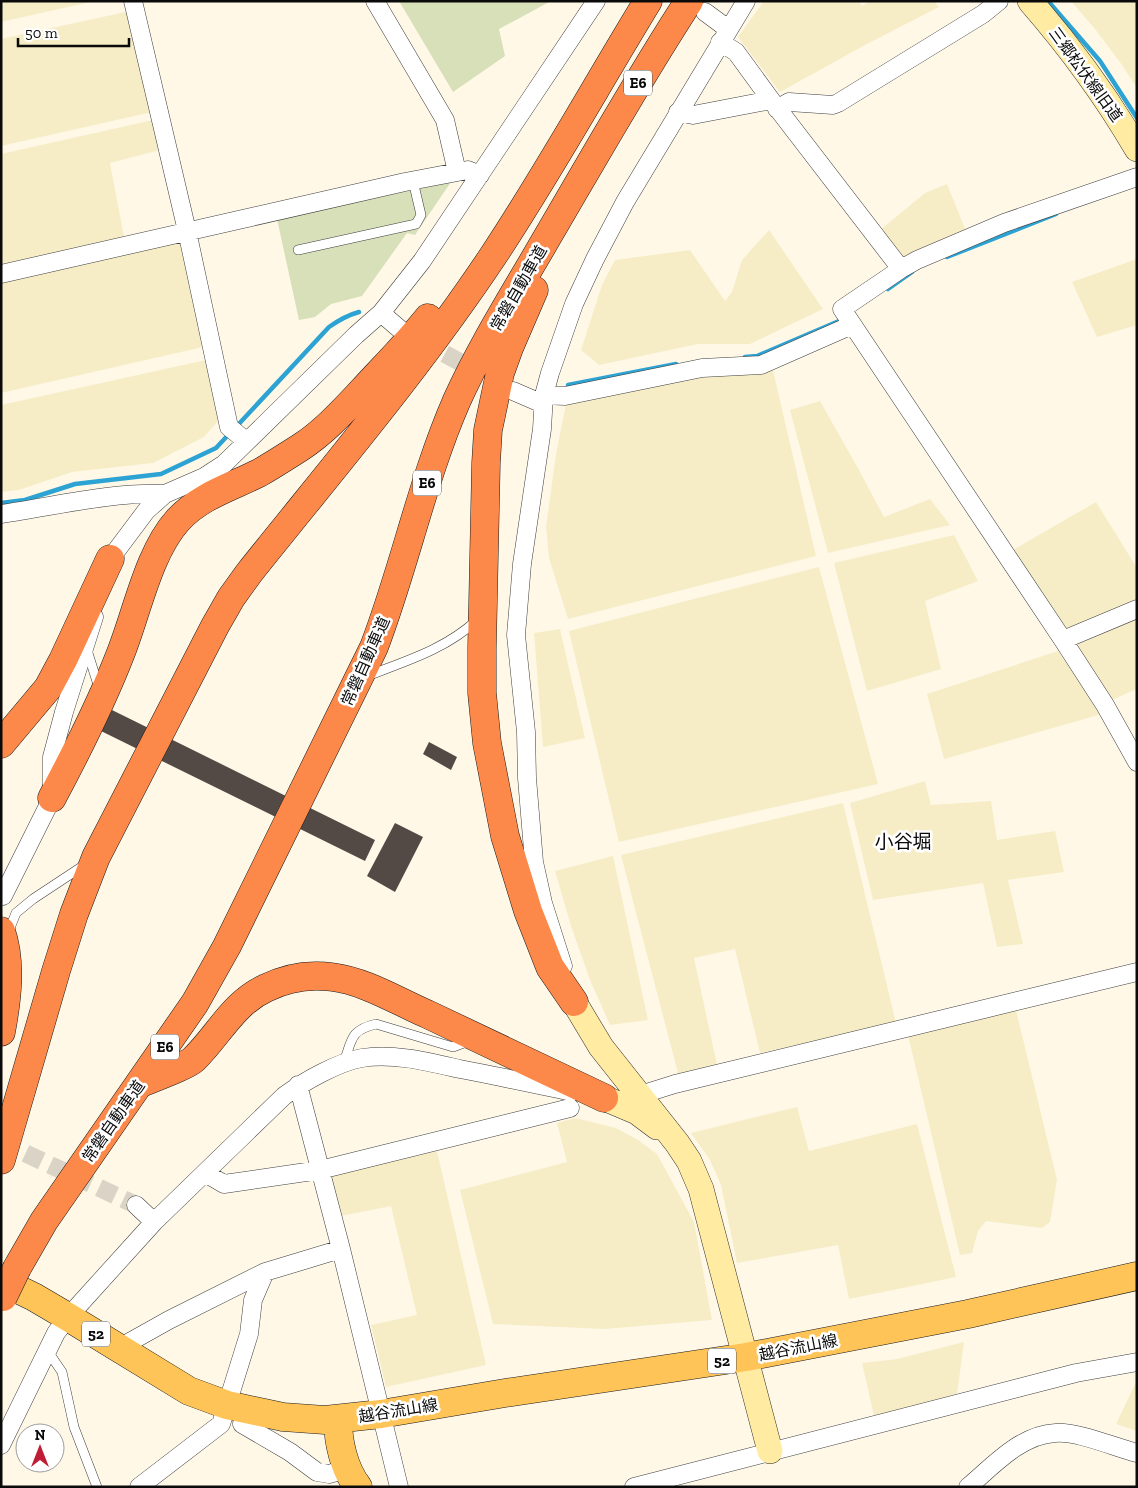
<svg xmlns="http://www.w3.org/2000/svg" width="1138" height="1488" viewBox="0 0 1138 1488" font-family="'Zilla Slab','Noto Sans JP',serif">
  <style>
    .farmland { fill: #f6edc7 }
    .cemetery { fill: #d8e0b9 }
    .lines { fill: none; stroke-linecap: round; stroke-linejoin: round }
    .stream { stroke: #2da3d3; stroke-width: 4.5 }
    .building { fill: #534a46 }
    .street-tunnel { stroke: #dad4c6; stroke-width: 18; stroke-dasharray: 18 9; stroke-linecap: butt }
    .lane-casing { stroke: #3d3d3d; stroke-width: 10 }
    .street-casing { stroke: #3d3d3d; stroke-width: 19 }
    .secondary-casing { stroke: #2c2c2c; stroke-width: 26 }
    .primary-casing { stroke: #1b1b1b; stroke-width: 29 }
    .highway-casing { stroke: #1b1b1b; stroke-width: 29 }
    .lane { stroke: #fff; stroke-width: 9 }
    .street { stroke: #fff; stroke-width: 18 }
    .secondary { stroke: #ffeba2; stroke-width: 25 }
    .primary { stroke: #ffc457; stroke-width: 28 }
    .highway { stroke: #fc8849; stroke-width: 28 }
    .highway-bridge-casing { stroke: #1b1b1b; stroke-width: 29; stroke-linecap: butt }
    .highway-bridge { stroke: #fc8849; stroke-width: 28 }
    .labels { text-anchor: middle; stroke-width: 5; stroke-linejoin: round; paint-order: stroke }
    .shield { fill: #fff; stroke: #545454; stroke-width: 1 }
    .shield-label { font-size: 15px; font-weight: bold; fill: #0a0a0a }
    .street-label { font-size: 16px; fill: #0a0a0a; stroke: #fff }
    .quarter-label { font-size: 19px; fill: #0a0a0a; stroke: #fff }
  </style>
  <rect width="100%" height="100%" fill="#fff8e7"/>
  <!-- farmland -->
  <path class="farmland" d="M1 1H95L1 22Z
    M764 1H859L862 6 870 1H934L939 7 865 45 780 92 738 37Z
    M1071 1H1137V88L1122 65 1095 29Z
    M130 11 152 112 1 146V39Z
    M153 120 160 150 110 163 125 242 1 269V154Z
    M947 184 966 231 901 262 879 231 925 193Z
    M769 230 823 309 750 344H698L599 365 581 350 602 285 615 260 690 250 725 301 732 292 742 260Z
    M181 242 203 347 1 393V282Z
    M1137 259V325L1097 337 1072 282Z
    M206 360 219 420 204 437 153 463 72 472 19 490 1 492V405Z
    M773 370 816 556 568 619 549 558 546 527 556 454 566 404 704 377 762 373Z
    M820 401 859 470 884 517 930 499 950 525 828 553 790 410Z
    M1096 502 1137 568V600L1066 631 1013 550Z
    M954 535 978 581 925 601 941 669 867 691 834 563Z
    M819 567 878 784 619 842 569 631Z
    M1137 619V689L1112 700 1075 645Z
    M560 629 585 738 543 747 534 633Z
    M1058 651 1102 714 944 759 927 694Z
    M925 781 931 805 991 801 997 840 1055 831 1064 872 1008 880 1023 944 997 947 983 883 873 900 850 803Z
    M843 803 896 1023 760 1053 735 949 694 958 717 1065 679 1077 621 855Z
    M613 856 648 1020 610 1025 590 980 571 926 555 871Z
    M1016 1010 1057 1180 1050 1222 1042 1228 986 1221 978 1231 972 1253 960 1255 908 1035Z
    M797 1107 809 1151 917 1124 956 1277 849 1299 838 1245 737 1263 721 1185 710 1160 691 1133Z
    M575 1118 616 1128 638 1140 657 1154 694 1222 712 1320 605 1329 493 1324 460 1190 567 1162 557 1123Z
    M437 1151 486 1365 386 1387 371 1325 417 1315 391 1206 341 1216 330 1176Z
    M964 1342 957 1394 874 1416 862 1363 897 1359Z
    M1137 1380V1431L1116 1424Z"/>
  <!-- cemetery -->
  <path class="cemetery" d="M399 1H551L499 29 505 56 453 92Z
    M451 182 415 235 407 233 362 296 331 304 315 317 299 320 277 219Z"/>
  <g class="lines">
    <!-- stream -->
    <path class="stream" d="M1048 1 1100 61 1137 118
      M947 257 1056 214
      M888 289 912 272
      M745 357 757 356 839 321
      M568 385 676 364
      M236 427 329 327C339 320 348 315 359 312
      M1 503 25 500 75 484 161 474 216 448 230 433"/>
  </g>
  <!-- building -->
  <path class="building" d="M112 710 375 840 365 861 101 731Z
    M429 742 457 757 451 770 423 754Z
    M395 823 423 837 395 892 367 876Z"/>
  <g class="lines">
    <!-- street-tunnel -->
    <path class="street-tunnel" d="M421 341 506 387
      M1 1142 136 1205"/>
    <!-- lane casing -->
    <g class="lane-casing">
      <path id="lane" d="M298 250 416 224 421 215 413 181
        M87 650 99 688
        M367 676C406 661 446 649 477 620
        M8 933 16 913 33 899 86 864
        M344 1062C352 1040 350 1030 376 1024L453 1047 469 1041
        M47 1350 62 1372 74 1427 97 1487"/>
    </g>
    <!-- street casing -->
    <g class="street-casing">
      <path id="street" d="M133 1 187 231 229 427 246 441
        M375 1 445 120 457 172
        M705 12 728 29
        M720 42 736 52 771 100 901 269
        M777 109 789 102 833 105 838 103 983 14 999 1
        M678 112 693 115 771 100
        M1137 177 1004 223 917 260 901 269 842 309 1063 640 1105 705 1137 762
        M1 274 405 182 468 170 480 175
        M381 313 402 331
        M513 391 543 404
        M544 395 565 396 702 368 761 365 852 325
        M1 514C57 506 109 492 165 494
        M108 568 110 559 146 511 165 494 204 477 224 464 356 335 381 313 422 261 596 1
        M1063 640 1137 609
        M3 896 52 798V757L64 712 94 617
        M563 966 543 903 534 862 527 778 526 732 516 635 522 564 542 429 544 395 550 373 574 304 595 259 625 202 746 1
        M298 1085 341 1249 399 1487
        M640 1095 675 1084 1137 972
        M205 1173 224 1184 320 1170 570 1108
        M136 1205 154 1222
        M119 1348 169 1320 265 1272 341 1249
        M242 1424 290 1452 317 1472 329 1474 347 1469
        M1 1445 56 1333 68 1317 154 1222 284 1096C303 1082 338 1062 362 1058 394 1053 429 1062 460 1069 497 1076 534 1084 572 1092
        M139 1487 221 1424 249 1334 253 1300 265 1272
        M634 1487 1076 1373 1137 1362
        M968 1487C993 1466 1020 1435 1055 1433 1077 1431 1114 1447 1137 1453"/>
    </g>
    <!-- secondary casing -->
    <g class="secondary-casing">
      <path id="secondary" d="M1030 1C1070 47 1106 96 1137 149
        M574 1002 601 1047 677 1143 689 1161 701 1189 770 1451
        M604 1098 637 1112 657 1127"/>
    </g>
    <!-- primary casing -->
    <g class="primary-casing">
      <path id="primary" d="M1 1281 34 1297 68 1317 189 1391 227 1405 283 1417 325 1420 381 1414 505 1393 746 1357 968 1314 1137 1276
        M338 1420C338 1442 344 1469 358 1487"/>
    </g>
    <!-- highway casing -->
    <g class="highway-casing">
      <path id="highway" d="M534 290 509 348 500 373 488 430 486 463 482 648V693L487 743 505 836 528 911 550 967 574 1002
        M1 744 48 688 63 660 110 559
        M52 798C77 751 101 704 120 655 137 613 148 553 178 520 200 496 231 487 259 473 273 465 287 456 301 447 324 432 343 411 362 391 384 367 407 344 428 318
        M1 931C12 963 7 1000 1 1032
        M139 1084C150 1079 187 1066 194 1059 218 1036 233 1003 266 988 286 978 310 974 332 977 365 981 397 1001 427 1014 486 1042 545 1070 604 1098
        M1 1160 56 971 74 914 96 857 215 626 231 598 249 573C332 469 419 367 493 256 548 173 596 86 648 1
        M17 1268 44 1221 195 1003 227 946 374 647C405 566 422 480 457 400 482 345 515 293 545 241 592 161 638 79 689 1"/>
    </g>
    <!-- lane -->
    <use href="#lane" class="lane"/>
    <!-- street -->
    <use href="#street" class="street"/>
    <!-- secondary -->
    <use href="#secondary" class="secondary"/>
    <!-- primary -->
    <use href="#primary" class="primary"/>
    <!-- highway -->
    <use href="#highway" class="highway"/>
    <!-- highway-bridge casing -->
    <g class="highway-bridge-casing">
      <path id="highway-bridge" d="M3 1297 17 1268"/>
    </g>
    <!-- highway-bridge -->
    <use href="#highway-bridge" class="highway-bridge"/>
  </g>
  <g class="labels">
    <!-- shield labels -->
    <g class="shield">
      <rect x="624" y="70.5" width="28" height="25" rx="4"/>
      <rect x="413" y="470.5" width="28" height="25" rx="4"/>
      <rect x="151" y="1034.5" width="28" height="25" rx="4"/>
      <rect x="82" y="1321.5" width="28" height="25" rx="4"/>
      <rect x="708" y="1348.5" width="28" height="25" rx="4"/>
    </g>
    <g class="shield-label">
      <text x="638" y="88">E6</text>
      <text x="427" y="488">E6</text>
      <text x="165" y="1052">E6</text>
      <text x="96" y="1339">52</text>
      <text x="722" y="1366">52</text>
    </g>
    <!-- street labels -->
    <g class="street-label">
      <text transform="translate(1086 74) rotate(54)" y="6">三郷松伏線旧道</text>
      <text transform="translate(518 288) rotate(-60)" y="6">常磐自動車道</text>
      <text transform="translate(365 661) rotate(-66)" y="6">常磐自動車道</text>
      <text transform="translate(113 1121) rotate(-55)" y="6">常磐自動車道</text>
      <text transform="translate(798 1347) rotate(-11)" y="6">越谷流山線</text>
      <text transform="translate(398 1410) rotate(-9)" y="6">越谷流山線</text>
    </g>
    <!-- quarter labels -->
    <g class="quarter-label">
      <text x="903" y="848">小谷堀</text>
    </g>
  </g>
  <!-- border -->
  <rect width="1138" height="1488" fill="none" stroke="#0a0a0a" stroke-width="5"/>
  <!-- north arrow -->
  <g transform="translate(40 1448)"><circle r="24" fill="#ffffff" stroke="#9d9d9d"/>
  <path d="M0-4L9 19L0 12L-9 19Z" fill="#bf1d36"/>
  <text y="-8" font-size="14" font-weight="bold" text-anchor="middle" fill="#0a0a0a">N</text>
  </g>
  <!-- scale -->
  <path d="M18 38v8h111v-8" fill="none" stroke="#0a0a0a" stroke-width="2.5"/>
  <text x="25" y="38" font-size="15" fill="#0a0a0a" stroke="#ffffff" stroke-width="4" paint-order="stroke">50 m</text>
</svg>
